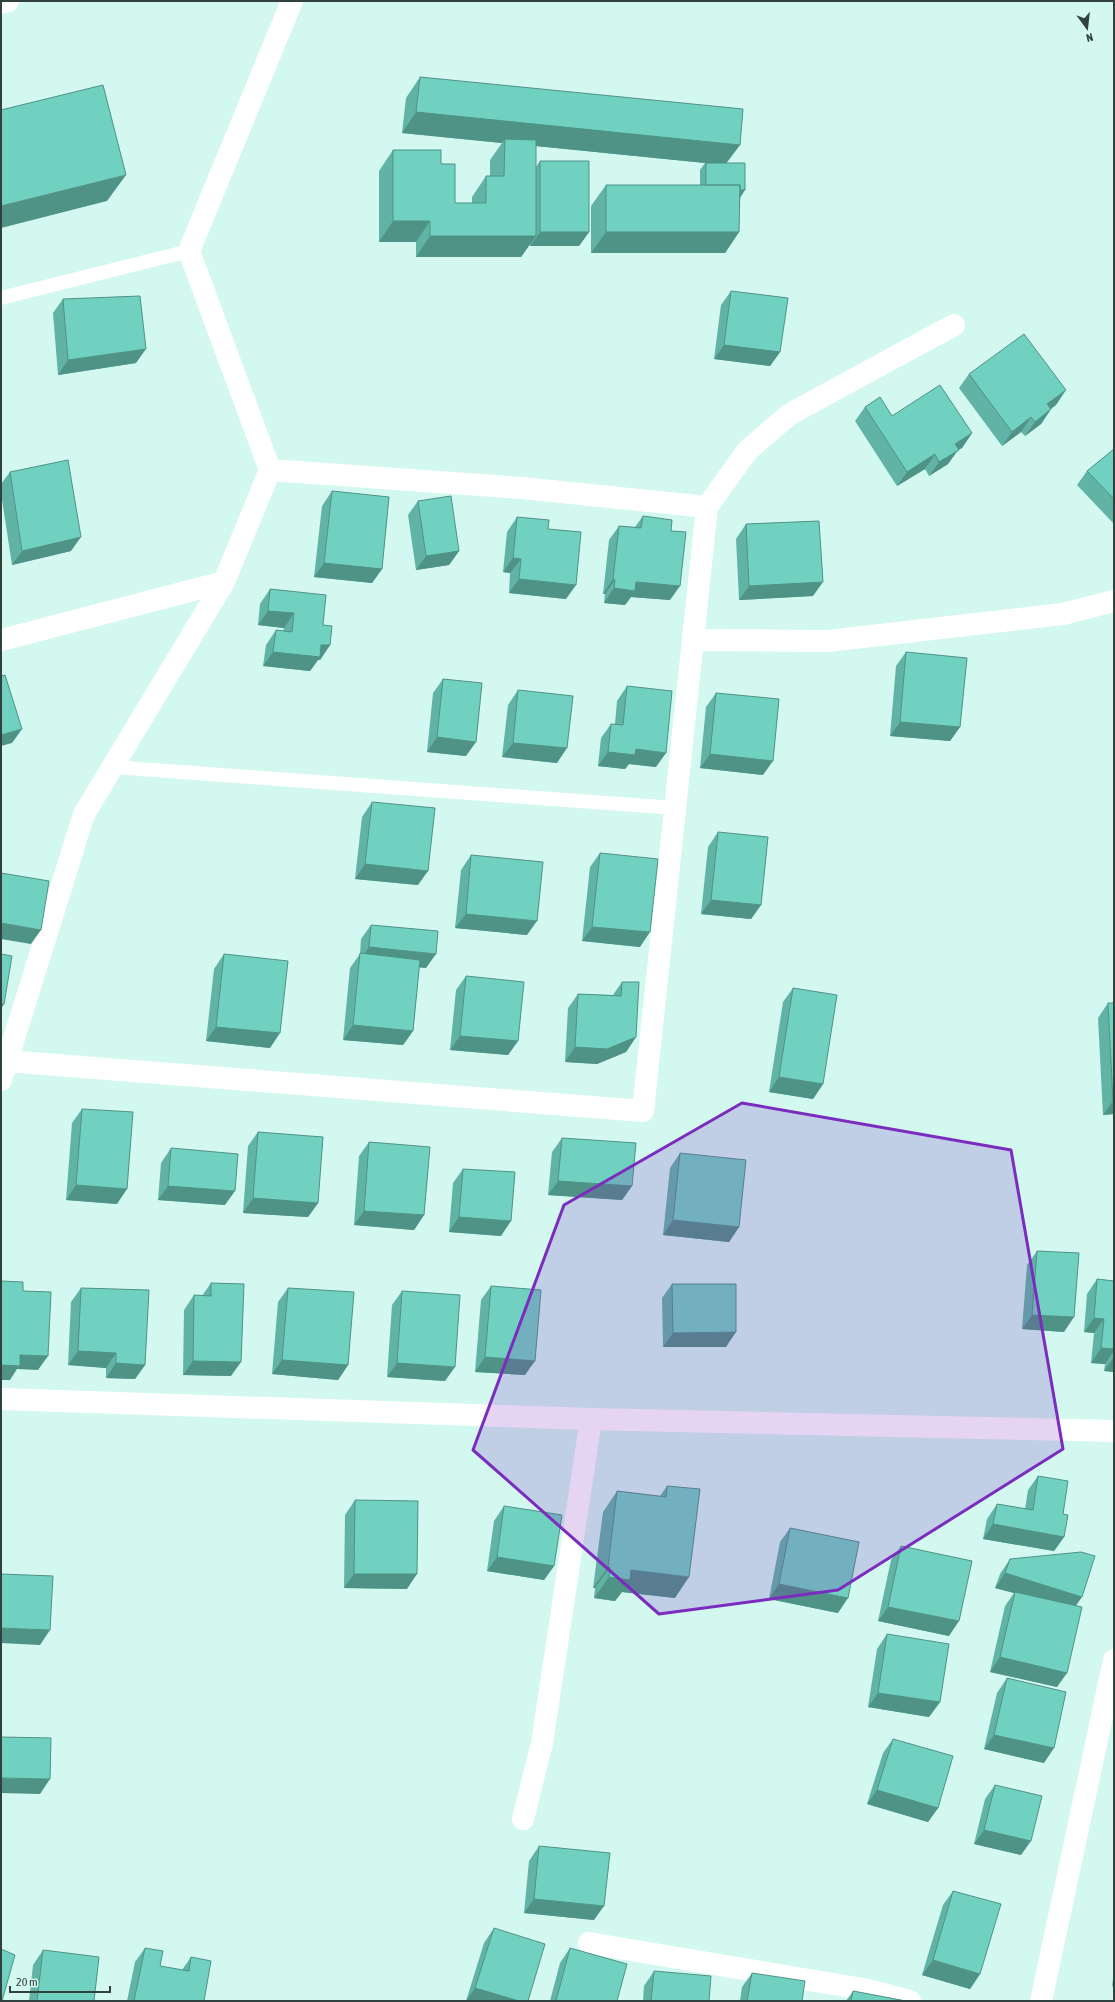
<svg xmlns="http://www.w3.org/2000/svg" width="1115" height="2002" viewBox="0 0 1115 2002" font-family="'Asap Condensed',sans-serif">
  <style>
    .lines { fill: none; stroke-linecap: round; stroke-linejoin: round }
    .service { stroke: #fff; stroke-width: 14 }
    .minor { stroke: #fff; stroke-width: 22 }
    .tertiary { stroke: #fff; stroke-width: 22 }
    .wall { fill: #61b4a5 }
    .shaded-wall { fill: #4f9286 }
    .building { fill: #71d1c0; stroke: #4f9286 }
    .marked { fill: #7b2cbf; fill-opacity: 0.2; stroke: #7b2cbf; stroke-width: 3; stroke-linejoin: round }
  </style>
  <rect width="100%" height="100%" fill="#d2f8f0"/>
  <g class="lines">
    <!-- service -->
    <path class="service" d="M1 298 189 251
      M113 767 675 808"/>
    <!-- minor -->
    <path class="minor" d="M270 470 522 488 707 507
      M1 640 224 582
      M693 640 828 641 1063 614 1114 601
      M6 1061 643 1111 707 507 747 451 790 414 954 325
      M1 1080 84 814 224 582 270 470 189 251 292 1
      M1 1399 591 1419 1114 1431
      M523 1819 542 1743 591 1419
      M589 1943 869 1990 910 2001
      M1041 2001 1114 1660"/>
    <!-- tertiary -->
    <path class="tertiary" d="M1 3 8 1"/>
  </g>
  <!-- wall -->
  <path class="wall" d="M420 77 727 163 740 198 739 232 725 253H591V206L606 185H700V170L705 163 536 146V167L540 161 589 232 579 246H530V244L521 257H416V242H379V171L393 150 441 164 455 203H472V197L486 176H490V160L502 143 402 133 406 98Z
    M731 291 780 352 770 366 714 359 721 305Z
    M63 299 136 363 58 375 53 313Z
    M969 374 1056 405 1051 409 1041 424 1025 436 1021 432 1002 446 959 388Z
    M865 407 892 416 972 433 962 448 958 450 948 464 929 476 925 469 897 486 855 421Z
    M1114 449V524L1077 485 1087 471Z
    M10 472 71 551 12 565 1 493V484Z
    M332 491 382 569 372 583 314 577 322 506Z
    M418 501 459 551 449 565 416 570 408 515Z
    M643 516 671 531 670 600 631 597 625 605 604 603 605 594H603L609 540 619 526 635 527Z
    M517 517 566 599 509 593 510 573 503 572 507 532Z
    M746 524 813 596 739 600 736 539Z
    M270 589 323 625 330 645 320 660H318L310 671 263 666 266 645 276 630 283 631 284 628 258 625 260 604Z
    M906 652 960 727 950 741 890 736 896 666Z
    M443 679 466 756 427 752 433 693Z
    M627 686 656 767 629 764 625 769 598 766 601 738 611 724H615L617 701Z
    M518 690 557 763 502 757 508 705Z
    M716 693 763 775 700 768 706 707Z
    M372 802 418 885 355 879 362 817Z
    M718 832 761 905 751 919 701 914 708 847Z
    M600 853 640 947 582 941 590 867Z
    M471 855 527 935 455 928 461 870Z
    M371 925 426 968 419 967 413 1031 403 1045 343 1040 350 968 360 954 361 939Z
    M224 954 270 1048 206 1041 214 969Z
    M466 976 518 1041 508 1055 450 1050 456 990Z
    M622 982 636 1037 626 1052 597 1064 565 1062 568 1008 578 994 613 995Z
    M793 988 823 1084 813 1099 769 1092 783 1002Z
    M1108 1003 1114 1114 1103 1115 1098 1018Z
    M82 1109 117 1204 66 1200 72 1123Z
    M258 1132 318 1203 308 1217 243 1213 248 1146Z
    M562 1138 632 1186 622 1200 548 1195 552 1152Z
    M369 1142 424 1215 414 1230 354 1225 359 1156Z
    M171 1148 225 1205 158 1200 161 1163Z
    M680 1153 739 1227 729 1242 663 1235 670 1168Z
    M463 1169 501 1236 449 1232 453 1183Z
    M1037 1251 1064 1332 1022 1329 1027 1265Z
    M1097 1279 1114 1281V1372L1104 1371 1105 1364 1091 1363 1094 1333 1084 1332 1087 1294Z
    M211 1283 231 1376 183 1375 184 1310 194 1295 202 1296Z
    M672 1284 726 1347H663L662 1298Z
    M491 1286 525 1375 475 1372 481 1300Z
    M81 1288 145 1365 135 1379 106 1378V1368L68 1365 71 1302Z
    M288 1288 348 1365 338 1380 272 1374 278 1302Z
    M402 1291 445 1381 387 1377 392 1305Z
    M1038 1476 1063 1514 1064 1537 1054 1551 983 1539 987 1519 997 1504 1025 1509 1028 1490Z
    M667 1486 675 1598 622 1592 615 1601 594 1598 595 1588H593L603 1512 617 1491 660 1496Z
    M355 1500 407 1589 344 1588 345 1515Z
    M504 1506 554 1566 544 1580 487 1571 494 1521Z
    M790 1528 838 1613 769 1599 780 1542Z
    M901 1546 949 1636 878 1621 891 1560Z
    M1010 1559 1076 1606 1057 1687 990 1672 1005 1606 1014 1593 995 1588 1000 1574Z
    M887 1634 940 1702 929 1717 868 1707 877 1649Z
    M1007 1678 1044 1763 984 1749 997 1693Z
    M893 1739 938 1808 928 1822 867 1804 883 1753Z
    M995 1785 1021 1855 974 1844 985 1799Z
    M539 1846 594 1920 524 1913 529 1861Z
    M953 1891 980 1974 970 1989 922 1975 943 1905Z
    M494 1928 528 2001H466L484 1943Z
    M145 1948 160 1966 182 1970 191 1957 204 2001H127L135 1962Z
    M570 1948 617 2001H550L560 1963Z
    M43 1950 94 2001H29L33 1965Z
    M654 1971 709 2001H643L644 1986Z
    M1114 1972V1987L1112 1986Z
    M752 1973 802 2001H740L742 1987Z
    M853 1991 906 2001H846Z"/>
  <!-- shaded-wall -->
  <path class="shaded-wall" d="M416 112 740 145 725 165 505 143V139L502 143 402 133Z
    M126 175 107 201 1 228V206Z
    M745 190 740 198H701L706 191Z
    M393 221H430L416 242H379Z
    M540 232H589L579 246H530Z
    M606 232H739L725 253H591Z
    M430 236H536L521 257H416Z
    M724 345 780 352 770 366 714 359Z
    M146 349 136 363 58 375 68 360Z
    M1066 390 1056 405 1037 418 1047 404Z
    M1051 409 1041 424 1025 436 1035 422Z
    M1031 417 1021 432 1002 446 1012 432Z
    M972 433 962 448 958 450 948 464 929 476 939 462 955 444Z
    M935 454 925 469 897 486 907 472Z
    M81 537 71 551 12 565 22 551Z
    M459 551 449 565 416 570 426 556Z
    M513 558 521 559 510 573 503 572Z
    M324 563 382 569 372 583 314 577Z
    M519 579 576 585 566 599 509 593Z
    M613 579 615 580 605 594H603Z
    M636 582 680 586 670 600 631 597 625 605 604 603 614 588Z
    M823 582 813 596 739 600 749 586Z
    M268 611 294 613 284 628 258 625Z
    M321 645H330L320 660H318L310 671 263 666 273 652Z
    M900 722 960 727 950 741 890 736Z
    M22 729 12 743 1 746V735Z
    M437 737 476 742 466 756 427 752Z
    M513 743 567 748 557 763 502 757Z
    M636 749 666 753 656 767 629 764 625 769 598 766 608 752Z
    M710 754 773 761 763 775 700 768Z
    M365 864 428 871 418 885 355 879Z
    M711 900 761 905 751 919 701 914Z
    M466 914 537 921 527 935 455 928Z
    M1 923 41 930 31 944 1 939Z
    M592 927 650 932 640 947 582 941Z
    M369 947 436 954 426 968 359 962Z
    M1 1004H4L1 1009Z
    M353 1025 413 1031 403 1045 343 1040Z
    M216 1027 280 1033 270 1048 206 1041Z
    M460 1036 518 1041 508 1055 450 1050Z
    M636 1037 626 1052 597 1064 565 1062 575 1047Z
    M779 1077 823 1084 813 1099 769 1092Z
    M1113 1101H1114V1114L1103 1115Z
    M558 1181 632 1186 622 1200 548 1195Z
    M76 1185 127 1189 117 1204 66 1200Z
    M168 1186 235 1191 225 1205 158 1200Z
    M253 1198 318 1203 308 1217 243 1213Z
    M364 1211 424 1215 414 1230 354 1225Z
    M459 1217 511 1221 501 1236 449 1232Z
    M673 1220 739 1227 729 1242 663 1235Z
    M1032 1315 1074 1317 1064 1332 1022 1329Z
    M1094 1318 1104 1319 1094 1333 1084 1332Z
    M736 1332 726 1347H663L673 1333Z
    M1101 1348 1114 1349V1351L1105 1364 1091 1363Z
    M78 1351 116 1353 106 1368 68 1365Z
    M20 1355 48 1356 38 1370 17 1369 10 1380H1V1365Z
    M485 1357 535 1361 525 1375 475 1372Z
    M1114 1357V1372L1104 1371Z
    M282 1360 348 1365 338 1380 272 1374Z
    M193 1361 241 1362 231 1376 183 1375Z
    M116 1363 145 1365 135 1379 106 1378Z
    M397 1363 455 1367 445 1381 387 1377Z
    M993 1524 1064 1537 1054 1551 983 1539Z
    M497 1557 554 1566 544 1580 487 1571Z
    M608 1567H610L595 1588H593Z
    M631 1570 689 1577 675 1598 622 1592 615 1601 594 1598 609 1577Z
    M1005 1573 1082 1597 1072 1611 1015 1592 1014 1593 995 1588Z
    M354 1574H417L407 1589 344 1588Z
    M779 1584 848 1598 838 1613 769 1599Z
    M888 1607 959 1621 949 1636 878 1621Z
    M1 1628 50 1630 40 1645 1 1643Z
    M1000 1657 1067 1673 1057 1687 990 1672Z
    M878 1693 940 1702 929 1717 868 1707Z
    M994 1735 1054 1748 1044 1763 984 1749Z
    M1 1778 50 1779 40 1794 1 1793Z
    M877 1790 938 1808 928 1822 867 1804Z
    M984 1830 1031 1841 1021 1855 974 1844Z
    M534 1899 604 1906 594 1920 524 1913Z
    M933 1960 980 1974 970 1989 922 1975Z
    M475 1988 519 2001H466Z"/>
  <!-- building -->
  <path class="building" d="M420 77 743 109 740 145 416 112Z
    M103 85 126 175 1 206V110Z
    M505 139 536 140V236H430V221H393V150H441V164H455V203H486V176H504Z
    M540 161H589V232H540Z
    M706 163H745V190H740V185H706Z
    M606 185H740L739 232H606Z
    M731 291 788 298 780 352 724 345Z
    M140 296 146 349 68 360 63 299Z
    M1024 334 1066 390 1047 404 1051 409 1035 422 1031 417 1012 432 969 374Z
    M940 385 972 433 955 444 959 450 939 462 935 454 907 472 865 407 880 397 892 416Z
    M1114 449V499L1087 471Z
    M68 460 81 537 22 551 10 472Z
    M332 491 389 497 382 569 324 563Z
    M451 496 459 551 426 556 418 501Z
    M643 516 672 520 671 531 686 532 680 586 636 582 635 591 614 588 615 580 613 579 619 526 641 528Z
    M517 517 549 520 548 529 581 532 576 585 519 579 521 559 513 558Z
    M819 521 823 582 749 586 746 524Z
    M270 589 326 595 323 625 332 626 330 645H321L320 657 273 652 276 630 292 632 294 613 268 611Z
    M906 652 967 658 960 727 900 722Z
    M5 675 22 729 1 735V676Z
    M443 679 482 683 476 742 437 737Z
    M627 686 672 691 666 753 636 749 635 755 608 752 611 724 623 725Z
    M518 690 573 696 567 748 513 743Z
    M716 693 779 699 773 761 710 754Z
    M372 802 435 808 428 871 365 864Z
    M718 832 768 837 761 905 711 900Z
    M600 853 658 859 650 932 592 927Z
    M471 855 543 862 537 921 466 914Z
    M1 873 49 881 41 930 1 923Z
    M371 925 438 931 436 954 369 947Z
    M360 953 420 960 413 1031 353 1025Z
    M1 954 12 956 4 1004H1Z
    M224 954 288 961 280 1033 216 1027Z
    M466 976 524 982 518 1041 460 1036Z
    M622 982H639L636 1037 607 1049 575 1047 578 994 621 996Z
    M793 988 837 995 823 1084 779 1077Z
    M1108 1003H1114V1101H1113Z
    M82 1109 133 1112 127 1189 76 1185Z
    M258 1132 323 1137 318 1203 253 1198Z
    M562 1138 636 1143 632 1186 558 1181Z
    M369 1142 430 1147 424 1215 364 1211Z
    M171 1148 238 1154 235 1191 168 1186Z
    M680 1153 746 1160 739 1227 673 1220Z
    M463 1169 515 1172 511 1221 459 1217Z
    M1037 1251 1079 1253 1074 1317 1032 1315Z
    M1097 1279 1114 1281V1349L1101 1348 1104 1319 1094 1318Z
    M1 1281 23 1282V1291L51 1292 48 1356 20 1355V1366L1 1365Z
    M211 1283 244 1284 241 1362 193 1361 194 1295 211 1296Z
    M672 1284H736V1332L673 1333Z
    M491 1286 541 1290 535 1361 485 1357Z
    M81 1288 149 1290 145 1365 116 1363V1353L78 1351Z
    M288 1288 354 1292 348 1365 282 1360Z
    M402 1291 460 1295 455 1367 397 1363Z
    M1038 1476 1068 1481 1063 1514 1068 1515 1064 1537 993 1524 997 1504 1033 1510Z
    M667 1486 700 1489 689 1577 631 1570 630 1580 609 1577 610 1567H608L617 1491 666 1497Z
    M355 1500 418 1501 417 1574H354Z
    M504 1506 562 1515 554 1566 497 1557Z
    M790 1528 859 1542 848 1598 779 1584Z
    M901 1546 972 1561 959 1621 888 1607Z
    M1081 1552 1095 1556 1082 1597 1005 1573 1010 1559Z
    M1 1574 53 1576 50 1630 1 1628Z
    M1015 1592 1082 1607 1067 1673 1000 1657Z
    M887 1634 949 1644 940 1702 878 1693Z
    M1007 1678 1066 1692 1054 1748 994 1735Z
    M1 1737 51 1738 50 1779 1 1778Z
    M893 1739 953 1756 938 1808 877 1790Z
    M995 1785 1042 1796 1031 1841 984 1830Z
    M539 1846 610 1853 604 1906 534 1899Z
    M953 1891 1001 1904 980 1974 933 1960Z
    M494 1928 545 1944 528 2001H519L475 1988Z
    M145 1948 163 1951 160 1966 189 1971 191 1957 211 1961 204 2001H134Z
    M570 1948 627 1964 617 2001H556Z
    M1 1949 15 1955 2 2001H1Z
    M43 1950 99 1957 94 2001H37Z
    M654 1971 711 1976 709 2001H651Z
    M752 1973 805 1981 802 2001H747Z
    M853 1991 906 2001H851Z"/>
  <!-- marked area -->
  <path class="marked" d="M742 1103 1011 1150 1063 1449 838 1590 659 1614 473 1450 564 1205Z"/>
  <!-- border -->
  <rect width="1115" height="2002" fill="none" stroke="#31413d" stroke-width="4"/>
  <!-- north arrow -->
  <g transform="translate(1087 28) rotate(165)" stroke="#d2f8f0" stroke-width="3" paint-order="stroke">
  <path d="M0-3L7 15L0 10L-7 15Z" fill="#31413d"/>
  <text y="-6" font-size="11" font-weight="bold" text-anchor="middle" fill="#31413d">N</text>
  </g>
  <!-- scale -->
  <path d="M10 1986v6h100v-6" fill="none" stroke="#31413d" stroke-width="2"/>
  <text x="16" y="1986" font-size="12" fill="#31413d" stroke="#d2f8f0" stroke-width="3" paint-order="stroke">20 m</text>
</svg>
